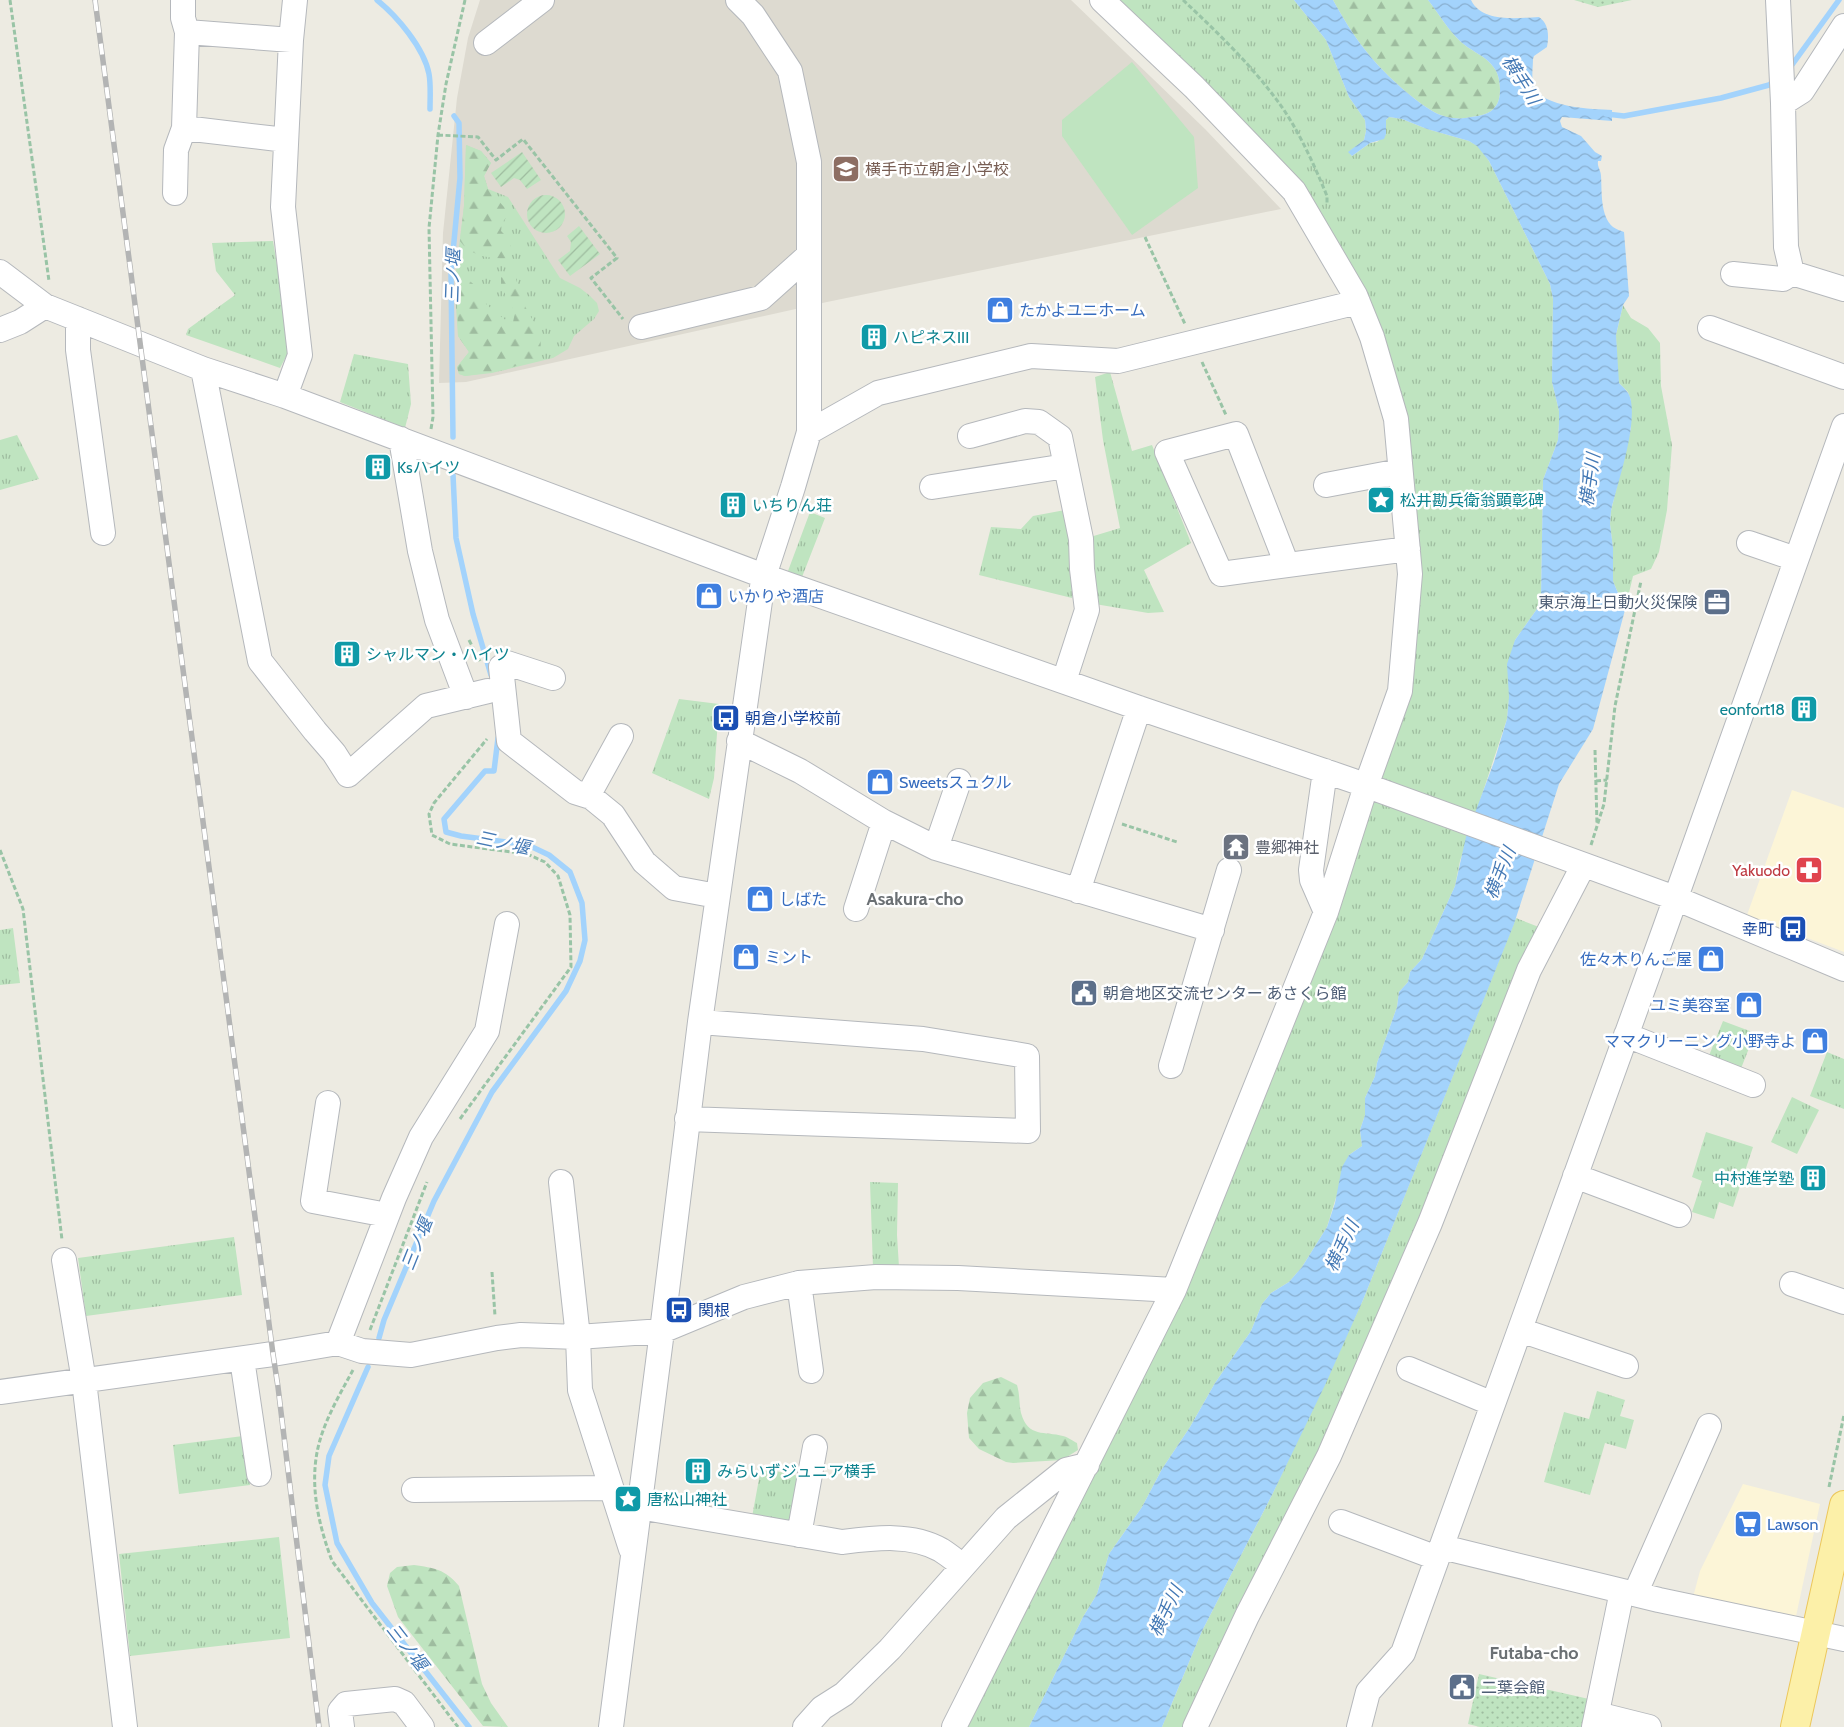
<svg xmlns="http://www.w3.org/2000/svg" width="1844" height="1727" viewBox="0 0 1844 1727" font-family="Cabin,'Noto Sans JP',sans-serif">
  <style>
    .commercial { fill: #fcf5d7 }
    .education { fill: #dddad0 }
    .grass { fill: url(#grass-tufts) }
    .forest { fill: url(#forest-firs) }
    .park { fill: url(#park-dots) }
    .garden { fill: url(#garden-furrows) }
    .pitch { fill: #bfe4c0 }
    .water { fill: url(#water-waves) }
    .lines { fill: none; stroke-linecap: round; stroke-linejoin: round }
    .stream { stroke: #a3d3fc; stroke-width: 5.5 }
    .minor-casing { stroke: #b5b8bc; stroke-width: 26 }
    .major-casing { stroke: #ecc75c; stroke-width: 30 }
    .path { stroke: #99c4a6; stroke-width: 3; stroke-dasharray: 5 2.5; stroke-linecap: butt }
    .minor { stroke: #fff; stroke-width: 24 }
    .major { stroke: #fcf0a8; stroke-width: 28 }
    .rail-casing { stroke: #b3b4b4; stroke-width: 5.5 }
    .rail { stroke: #fff; stroke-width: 4; stroke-dasharray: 11; stroke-linecap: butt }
    .labels { text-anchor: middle; stroke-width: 5; stroke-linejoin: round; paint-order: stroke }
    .education-label { font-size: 16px; fill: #785e54; stroke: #fff; text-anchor: start }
    .shop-label { font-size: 16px; fill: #366cbe; stroke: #fff; text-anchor: start }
    .culture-label { font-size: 16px; fill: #0d838f; stroke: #fff; text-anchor: start }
    .service-label { font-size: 16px; fill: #4e5e75; stroke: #fff; text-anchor: start }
    .transit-label { font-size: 16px; fill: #164399; stroke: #fff; text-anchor: start }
    .worship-label { font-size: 16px; fill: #5b616d; stroke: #fff; text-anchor: start }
    .health-label { font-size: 16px; fill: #be3a42; stroke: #fff; text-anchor: end }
    .water-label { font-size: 18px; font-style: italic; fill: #4479b5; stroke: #fff }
    .neighbourhood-label { font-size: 18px; font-weight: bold; fill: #6b7074; stroke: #fff }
  </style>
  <defs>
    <pattern id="grass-tufts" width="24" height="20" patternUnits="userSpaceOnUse" patternTransform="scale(1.25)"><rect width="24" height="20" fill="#bfe4c0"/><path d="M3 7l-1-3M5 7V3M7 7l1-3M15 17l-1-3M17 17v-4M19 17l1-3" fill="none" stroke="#9ebc9f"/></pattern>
    <pattern id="forest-firs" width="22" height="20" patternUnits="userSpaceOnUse" patternTransform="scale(1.25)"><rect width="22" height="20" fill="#bfe4c0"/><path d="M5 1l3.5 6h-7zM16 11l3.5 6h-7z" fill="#9ebc9f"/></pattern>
    <pattern id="park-dots" width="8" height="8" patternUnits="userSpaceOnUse" patternTransform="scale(1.25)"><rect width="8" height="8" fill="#bfe4c0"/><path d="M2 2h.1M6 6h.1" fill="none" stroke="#9ebc9f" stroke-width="1.8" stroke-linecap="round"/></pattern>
    <pattern id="garden-furrows" width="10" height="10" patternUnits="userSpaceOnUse" patternTransform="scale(1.25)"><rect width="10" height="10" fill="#bfe4c0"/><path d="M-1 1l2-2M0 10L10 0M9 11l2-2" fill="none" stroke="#9ebc9f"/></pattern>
    <pattern id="water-waves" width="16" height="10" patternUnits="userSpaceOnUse" patternTransform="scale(1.25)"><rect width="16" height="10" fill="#a3d3fc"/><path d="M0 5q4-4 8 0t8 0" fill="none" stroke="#88aecf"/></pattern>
  </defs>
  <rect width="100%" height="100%" fill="#edebe2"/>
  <!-- commercial -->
  <path class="commercial" d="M1792 790 1844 808V952L1747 915Z
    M1743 1484 1820 1504 1795 1621 1692 1601 1700 1571Z"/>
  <!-- education -->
  <path class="education" d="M480 0H1071L1205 129 1281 209 827 302 466 382 439 383 443 233 457 98 468 38Z"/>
  <!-- grass -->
  <path class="grass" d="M1102 0H1294L1326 40 1349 97 1365 120 1366 131 1364 140 1349 152 1352 156 1370 143 1377 142 1386 134V120L1389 117 1402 119 1427 129 1469 141 1478 146 1489 161 1550 284 1553 299 1552 382 1559 411V423L1558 440 1543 480 1541 597 1537 609 1515 640 1507 719 1460 861 1455 886 1422 959 1410 972 1408 982 1399 992 1397 1007 1377 1063 1375 1076 1365 1098V1115L1360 1130 1362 1146 1349 1155 1327 1227 1302 1267 1289 1282 1271 1293 1262 1304 1251 1331 1215 1383 1190 1427 1162 1469 1142 1507 1109 1554 1097 1594 1083 1617 1029 1727H954L1174 1290 1400 691 1402 489 1358 302 1294 191Z
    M466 145 481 151 491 163 484 176 488 189 508 197 560 278 580 288 589 295 597 303 599 311 594 319 574 336 568 349 553 358 492 373 465 376 459 374 457 367 469 352 458 336 456 307V271L464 206Z
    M273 241 289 338V351L280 368 186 335 188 329 235 295 216 271 212 243Z
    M1623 305 1631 318 1648 328 1660 343 1661 386 1672 445 1667 510 1659 552 1651 569 1633 576 1625 610 1613 581V548L1610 524 1611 511 1631 428V401L1628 392 1619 383 1617 373 1616 335Z
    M354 354 408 364 411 404 405 428 340 402Z
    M1110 372 1132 451 1152 445 1191 543 1144 570 1164 612 1148 613 1095 604 1087 538 1120 528 1103 440 1095 377Z
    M17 435 39 479 0 490V440Z
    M1065 510 1070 539 1072 598 979 575 991 527 1021 529 1033 516Z
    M810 512 825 518 802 577 788 571Z
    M679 699 719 704 714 778 709 799 652 773Z
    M1516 918 1549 931 1430 1223 1195 1727H1162L1202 1631 1272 1495 1363 1300Z
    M13 928 20 983 0 985V930Z
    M1723 1021 1755 1033 1740 1071 1708 1058Z
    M1827 1052 1844 1059V1109L1810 1096Z
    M1792 1097 1819 1110 1797 1154 1771 1142Z
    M1706 1132 1753 1147 1733 1207 1719 1202 1714 1219 1692 1212 1702 1181 1692 1177Z
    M870 1182 898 1183 897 1235 899 1267 873 1268Z
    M234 1237 242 1295 86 1316 78 1258Z
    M1597 1391 1625 1400 1620 1416 1634 1420 1626 1449 1605 1443 1590 1495 1544 1482 1564 1412 1589 1419Z
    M243 1436 250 1485 179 1494 173 1445Z
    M761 1468 799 1476 790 1524 752 1517Z
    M279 1537 290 1638 130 1656 119 1554Z"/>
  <!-- forest -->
  <path class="forest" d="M1333 0H1428C1439 14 1448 30 1461 42 1472 52 1489 57 1496 71 1501 80 1502 100 1495 107 1490 114 1480 116 1471 117 1459 120 1445 118 1434 112 1413 100 1381 71 1366 51 1353 35 1343 18 1333 0Z
    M466 145 481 151 491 163 484 176 488 189 504 207 508 215 502 223 501 231 508 238 511 246 507 258C490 259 470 256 460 241L464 206Z
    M510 272 514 273C518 283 519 294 524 304 532 322 548 337 537 358L505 370 465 376 459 374 457 367 469 352 458 336 457 288 461 274 477 287 484 302 496 313 507 321 513 322 515 313 501 286V278L504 274Z
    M1001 1377 1017 1385C1020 1395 1019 1404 1021 1413 1028 1438 1045 1431 1063 1436 1068 1437 1073 1441 1077 1443L1078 1450 1062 1460 1013 1463 1006 1462 979 1449 969 1438 967 1413 970 1398 983 1383Z
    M414 1565C434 1568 445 1569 459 1586L482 1684 491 1703 508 1727 483 1726 398 1617 387 1586 390 1573 397 1567Z"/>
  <!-- park -->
  <path class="park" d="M1574 0H1632L1598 7Z
    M1479 1674 1589 1699 1583 1727H1480L1468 1724Z"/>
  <!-- garden -->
  <path class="garden" d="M522 152 541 180 527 189 520 180 514 178 501 187 491 173Z
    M527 214a19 19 0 1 1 38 0a19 19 0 1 1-38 0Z
    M579 226 600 254 570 276 558 260 570 251 571 242 567 236Z"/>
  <!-- pitch -->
  <path class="pitch" d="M1132 62 1194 137 1198 188 1132 235 1062 136V120Z"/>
  <!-- water -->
  <path class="water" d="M1294 0H1333C1343 18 1353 35 1366 51 1381 71 1413 100 1434 112 1445 118 1459 120 1471 117 1480 116 1490 114 1495 107 1502 100 1501 80 1496 71 1489 57 1472 52 1461 42 1448 30 1439 14 1428 0H1471C1482 23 1518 18 1539 17 1549 24 1549 36 1547 47L1534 56 1533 59C1533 67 1531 79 1534 86 1542 108 1593 109 1612 110V121L1562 117 1560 121 1562 127 1581 136 1595 152 1602 156 1601 161H1598C1597 167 1601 170 1601 176 1602 191 1600 216 1613 227 1616 229 1621 231 1624 232L1629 296 1623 305 1616 335 1619 383C1624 388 1630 393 1631 401 1636 431 1618 481 1611 511L1610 524 1613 548V581L1625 610 1593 729 1559 784 1514 924 1363 1300 1326 1383 1272 1495 1202 1631 1162 1727H1029L1083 1617 1097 1594 1109 1554 1142 1507 1162 1469 1190 1427 1215 1383 1251 1331 1262 1304 1271 1293 1289 1282 1302 1267 1327 1227 1335 1203 1342 1167 1349 1155 1362 1146 1360 1130 1365 1115V1098L1375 1076 1377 1063 1397 1007 1399 992 1408 982 1410 972 1422 959 1455 886 1466 837 1494 762 1507 719 1509 697 1507 664 1515 640 1537 609 1541 597 1543 480 1558 440 1559 423V411L1552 382 1553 299 1550 284 1489 161 1477 146 1469 141 1427 129 1402 119 1389 117 1386 120V134L1384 139 1370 143 1352 156 1348 152 1364 140 1366 131 1365 120 1349 97 1326 40Z"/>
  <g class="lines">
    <!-- stream -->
    <path class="stream" d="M377 0C397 16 424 48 429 74 431 85 430 98 430 109
      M1789 69 1839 0
      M1606 114 1624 116 1721 98 1769 85 1776 80
      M453 437 451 273 460 178 459 123 454 116
      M453 475 456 538 473 614 491 675
      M379 1338 384 1320 434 1201 492 1092 566 991 580 961 585 940 582 903 570 872 549 855 528 845 461 836 446 832 444 819 485 771H494L498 738
      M368 1367 329 1456 325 1485 337 1543 372 1603 469 1727"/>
    <!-- minor casing -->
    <g class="minor-casing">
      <path id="minor" d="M183 0V18L187 32
        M1778 0 1783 103 1786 247 1792 273 1844 289
        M486 43 542 0
        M1783 103 1802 91 1844 26
        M184 128 187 32 291 40
        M175 193 176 150 184 128 286 140
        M0 272 45 306 203 369 285 396 764 576 1139 708 1351 780 1675 898 1844 969
        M1733 274 1783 279 1792 273
        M78 319V350L103 533
        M641 327 761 298 809 255
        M1710 328 1844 377
        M0 330 20 322 45 306
        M203 369 260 661 315 731 334 753 348 775 426 706 488 691
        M285 396 300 355 283 207 291 40 295 0
        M809 432 878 393 1031 356 1118 361 1358 302
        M970 436 1025 421 1039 422 1060 437 1081 539 1082 569 1087 610 1064 681
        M401 439 420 551 437 620 466 697
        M1326 485 1400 471
        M932 487 1066 466
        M1749 543 1796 559
        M1287 565 1236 434 1167 452 1221 574 1408 549
        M553 678 507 663 501 667 509 741 575 792 591 797 613 815 644 862 674 888 717 896
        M739 741 800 771 884 822 936 848 1212 930
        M1325 771 1311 870 1312 880 1326 912
        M588 796 621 736
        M936 848 959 781
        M1078 891 1139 708
        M856 909 884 822
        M1626 1035 1753 1085
        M1171 1066 1229 870
        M328 1103 313 1201 387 1215
        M687 1119 1028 1131 1027 1056 923 1039 700 1022
        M1575 1176 1679 1215
        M561 1182 578 1337 580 1390 631 1549
        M64 1260 84 1381 125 1727
        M799 1283 811 1371
        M1792 1284 1844 1302
        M1520 1330 1626 1366
        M338 1343 394 1198 421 1137 487 1031 507 924
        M242 1359 259 1474
        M1409 1369 1493 1404
        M0 1392 273 1354 338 1343 362 1351 411 1355 497 1338 521 1335 578 1337 662 1331 744 1297 799 1283 876 1277 958 1278 1174 1290
        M414 1490 611 1488
        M639 1507 842 1542C874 1538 912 1533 941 1550 949 1555 956 1561 963 1566
        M1341 1522 1437 1558
        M799 1535 815 1447
        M1442 1547 1659 1600 1844 1639
        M1635 1594 1709 1426
        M1597 1714 1649 1727
        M342 1727 340 1711 346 1704 395 1699 404 1703 422 1727
        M611 1727 662 1331 700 1022 762 587 764 576 793 487 809 432V162L790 71 753 15 738 0
        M805 1727 822 1708 844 1694 890 1649 1006 1518 1066 1470 1087 1465
        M954 1727 1174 1290 1326 912 1366 786 1400 691 1410 574 1396 419 1372 337 1355 295 1294 191 1194 87 1102 0
        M1195 1727 1247 1616 1329 1456 1430 1223 1529 970 1583 866
        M1359 1727 1368 1692 1403 1653 1665 928 1844 426
        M1594 1727 1622 1591"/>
    </g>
    <!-- major casing -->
    <g class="major-casing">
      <path id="major" d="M1795 1727 1844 1505"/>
    </g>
    <!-- path -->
    <path class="path" d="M10 0 49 281
      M1183 0C1214 29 1248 62 1273 95 1296 124 1313 162 1327 196V203
      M438 135 478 137 496 160 523 139 617 258 591 278 623 319
      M1145 237 1185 324
      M1202 362 1226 415
      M431 429 433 417 429 228 438 135 446 84 465 0
      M469 640 480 661
      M1595 750 1597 824
      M1596 781 1607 780
      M1122 824 1177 842
      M1591 845 1604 804 1615 706 1641 581
      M0 850 23 909 62 1240
      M460 1119 571 967 570 915 558 876 545 862 527 854 450 844 432 835 429 814 434 803 487 739
      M492 1272 495 1316
      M370 1330 427 1182
      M353 1370C341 1392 327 1416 320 1440 308 1481 318 1523 332 1561L458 1727
      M1829 1487 1844 1415"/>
    <!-- minor -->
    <use href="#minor" class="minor"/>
    <!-- major -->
    <use href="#major" class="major"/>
    <!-- rail casing -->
    <g class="rail-casing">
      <path id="rail" d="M95 0 273 1354 278 1387 319 1727"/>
    </g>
    <!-- rail -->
    <use href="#rail" class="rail"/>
  </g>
  <!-- icons -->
  <defs>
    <g id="school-square" transform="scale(1.4375)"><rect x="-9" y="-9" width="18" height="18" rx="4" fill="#8d6e63" stroke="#fff"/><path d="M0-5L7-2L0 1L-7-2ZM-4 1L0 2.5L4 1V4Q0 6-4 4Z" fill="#fff"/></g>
    <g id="shop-square" transform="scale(1.4375)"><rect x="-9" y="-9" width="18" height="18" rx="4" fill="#3f7fe0" stroke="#fff"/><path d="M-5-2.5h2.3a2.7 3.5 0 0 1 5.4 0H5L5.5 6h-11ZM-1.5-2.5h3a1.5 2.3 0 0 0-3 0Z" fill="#fff"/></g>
    <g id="building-square" transform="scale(1.4375)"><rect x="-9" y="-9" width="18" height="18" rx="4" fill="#0f9aa8" stroke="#fff"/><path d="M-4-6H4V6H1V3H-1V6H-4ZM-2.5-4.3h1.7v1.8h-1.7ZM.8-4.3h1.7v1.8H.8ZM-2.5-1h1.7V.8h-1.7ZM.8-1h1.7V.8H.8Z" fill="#fff"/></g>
    <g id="sight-square" transform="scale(1.4375)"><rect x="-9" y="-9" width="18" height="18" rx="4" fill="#0f9aa8" stroke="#fff"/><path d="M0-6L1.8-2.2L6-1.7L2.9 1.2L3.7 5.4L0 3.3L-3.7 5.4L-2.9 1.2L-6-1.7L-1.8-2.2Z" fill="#fff"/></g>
    <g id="office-square" transform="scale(1.4375)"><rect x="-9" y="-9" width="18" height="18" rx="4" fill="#5c6f8a" stroke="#fff"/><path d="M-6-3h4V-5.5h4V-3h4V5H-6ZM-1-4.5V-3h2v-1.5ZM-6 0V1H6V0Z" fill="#fff"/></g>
    <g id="bus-square" transform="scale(1.4375)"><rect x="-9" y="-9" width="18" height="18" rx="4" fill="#1a4fb4" stroke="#fff"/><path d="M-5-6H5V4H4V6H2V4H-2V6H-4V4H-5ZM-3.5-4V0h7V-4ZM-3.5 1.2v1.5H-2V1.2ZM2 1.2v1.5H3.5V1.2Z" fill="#fff"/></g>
    <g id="temple-square" transform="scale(1.4375)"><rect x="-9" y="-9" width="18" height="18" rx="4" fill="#6b7280" stroke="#fff"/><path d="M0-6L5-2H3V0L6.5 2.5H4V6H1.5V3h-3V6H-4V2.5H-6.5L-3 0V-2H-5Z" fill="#fff"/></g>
    <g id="pharmacy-square" transform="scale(1.4375)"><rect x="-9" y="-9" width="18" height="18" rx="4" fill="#e0444e" stroke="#fff"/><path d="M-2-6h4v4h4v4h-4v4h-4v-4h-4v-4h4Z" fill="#fff"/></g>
    <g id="civic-square" transform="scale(1.4375)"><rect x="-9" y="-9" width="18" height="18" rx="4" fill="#5c6f8a" stroke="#fff"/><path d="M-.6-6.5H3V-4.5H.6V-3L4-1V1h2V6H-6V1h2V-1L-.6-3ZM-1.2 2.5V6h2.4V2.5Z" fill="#fff"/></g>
    <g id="supermarket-square" transform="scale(1.4375)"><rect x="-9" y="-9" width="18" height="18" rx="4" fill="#3f7fe0" stroke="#fff"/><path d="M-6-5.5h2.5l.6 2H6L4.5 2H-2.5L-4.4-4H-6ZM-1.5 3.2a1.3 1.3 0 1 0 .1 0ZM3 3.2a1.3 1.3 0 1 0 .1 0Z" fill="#fff"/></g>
  </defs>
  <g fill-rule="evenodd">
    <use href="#school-square" x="846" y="169"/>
    <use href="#shop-square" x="1000" y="310"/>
    <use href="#building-square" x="874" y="337"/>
    <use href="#building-square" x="378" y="467"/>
    <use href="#sight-square" x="1381" y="500"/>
    <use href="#building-square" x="733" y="505"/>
    <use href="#shop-square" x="709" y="596"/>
    <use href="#office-square" x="1717" y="602"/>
    <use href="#building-square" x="347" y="654"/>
    <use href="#building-square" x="1804" y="709"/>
    <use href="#bus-square" x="726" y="718"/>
    <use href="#shop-square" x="880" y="782"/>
    <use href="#temple-square" x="1236" y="847"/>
    <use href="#pharmacy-square" x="1809" y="870"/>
    <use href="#shop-square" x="760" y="899"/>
    <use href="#bus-square" x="1793" y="929"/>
    <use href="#shop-square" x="746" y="957"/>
    <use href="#shop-square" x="1711" y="959"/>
    <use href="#civic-square" x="1084" y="993"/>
    <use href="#shop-square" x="1749" y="1005"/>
    <use href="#shop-square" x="1815" y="1041"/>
    <use href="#building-square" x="1813" y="1178"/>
    <use href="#bus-square" x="679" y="1310"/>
    <use href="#building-square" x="698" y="1471"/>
    <use href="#sight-square" x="628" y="1499"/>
    <use href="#supermarket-square" x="1748" y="1524"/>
    <use href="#civic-square" x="1462" y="1687"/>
  </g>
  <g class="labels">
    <!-- education labels -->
    <g class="education-label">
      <text x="865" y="175">横手市立朝倉小学校</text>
    </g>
    <!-- shop labels -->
    <g class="shop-label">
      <text x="1019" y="316">たかよユニホーム</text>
      <text x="728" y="602">いかりや酒店</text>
      <text x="899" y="788">Sweetsスュクル</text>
      <text x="779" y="905">しばた</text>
      <text x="765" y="963">ミント</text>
      <text x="1692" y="965" text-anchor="end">佐々木りんご屋</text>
      <text x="1730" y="1011" text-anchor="end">ユミ美容室</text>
      <text x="1796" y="1047" text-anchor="end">ママクリーニング小野寺よ</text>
      <text x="1767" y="1530">Lawson</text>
    </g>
    <!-- culture labels -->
    <g class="culture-label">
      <text x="893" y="343">ハピネスIII</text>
      <text x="397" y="473">Ksハイツ</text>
      <text x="1400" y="506">松井勘兵衛翁顕彰碑</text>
      <text x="752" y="511">いちりん荘</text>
      <text x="366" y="660">シャルマン・ハイツ</text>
      <text x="1785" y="715" text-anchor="end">eonfort18</text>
      <text x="1794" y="1184" text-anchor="end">中村進学塾</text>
      <text x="717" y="1477">みらいずジュニア横手</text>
      <text x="647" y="1505">唐松山神社</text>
    </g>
    <!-- service labels -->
    <g class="service-label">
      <text x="1698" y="608" text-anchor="end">東京海上日動火災保険</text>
      <text x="1103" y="999">朝倉地区交流センター あさくら館</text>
      <text x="1481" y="1693">二葉会館</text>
    </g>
    <!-- transit labels -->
    <g class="transit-label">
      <text x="745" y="724">朝倉小学校前</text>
      <text x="1774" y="935" text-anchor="end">幸町</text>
      <text x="698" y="1316">関根</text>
    </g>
    <!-- worship labels -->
    <g class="worship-label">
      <text x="1255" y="853">豊郷神社</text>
    </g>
    <!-- health labels -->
    <g class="health-label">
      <text x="1790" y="876">Yakuodo</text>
    </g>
    <!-- water labels -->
    <g class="water-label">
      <text transform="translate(1521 80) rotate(58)" y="6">横手川</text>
      <text transform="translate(453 276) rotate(-88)" y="6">三ノ堰</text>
      <text transform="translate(1590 480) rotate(-82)" y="6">横手川</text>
      <text transform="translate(503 843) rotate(12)" y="6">三ノ堰</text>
      <text transform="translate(1500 873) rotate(-68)" y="6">横手川</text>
      <text transform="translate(417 1244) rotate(-68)" y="6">三ノ堰</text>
      <text transform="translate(1342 1246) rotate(-64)" y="6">横手川</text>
      <text transform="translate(1166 1611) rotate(-64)" y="6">横手川</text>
      <text transform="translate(407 1647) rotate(52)" y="6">三ノ堰</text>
    </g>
    <!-- neighbourhood labels -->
    <g class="neighbourhood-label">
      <text x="915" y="905">Asakura-cho</text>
      <text x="1534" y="1659">Futaba-cho</text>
    </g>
  </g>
</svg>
